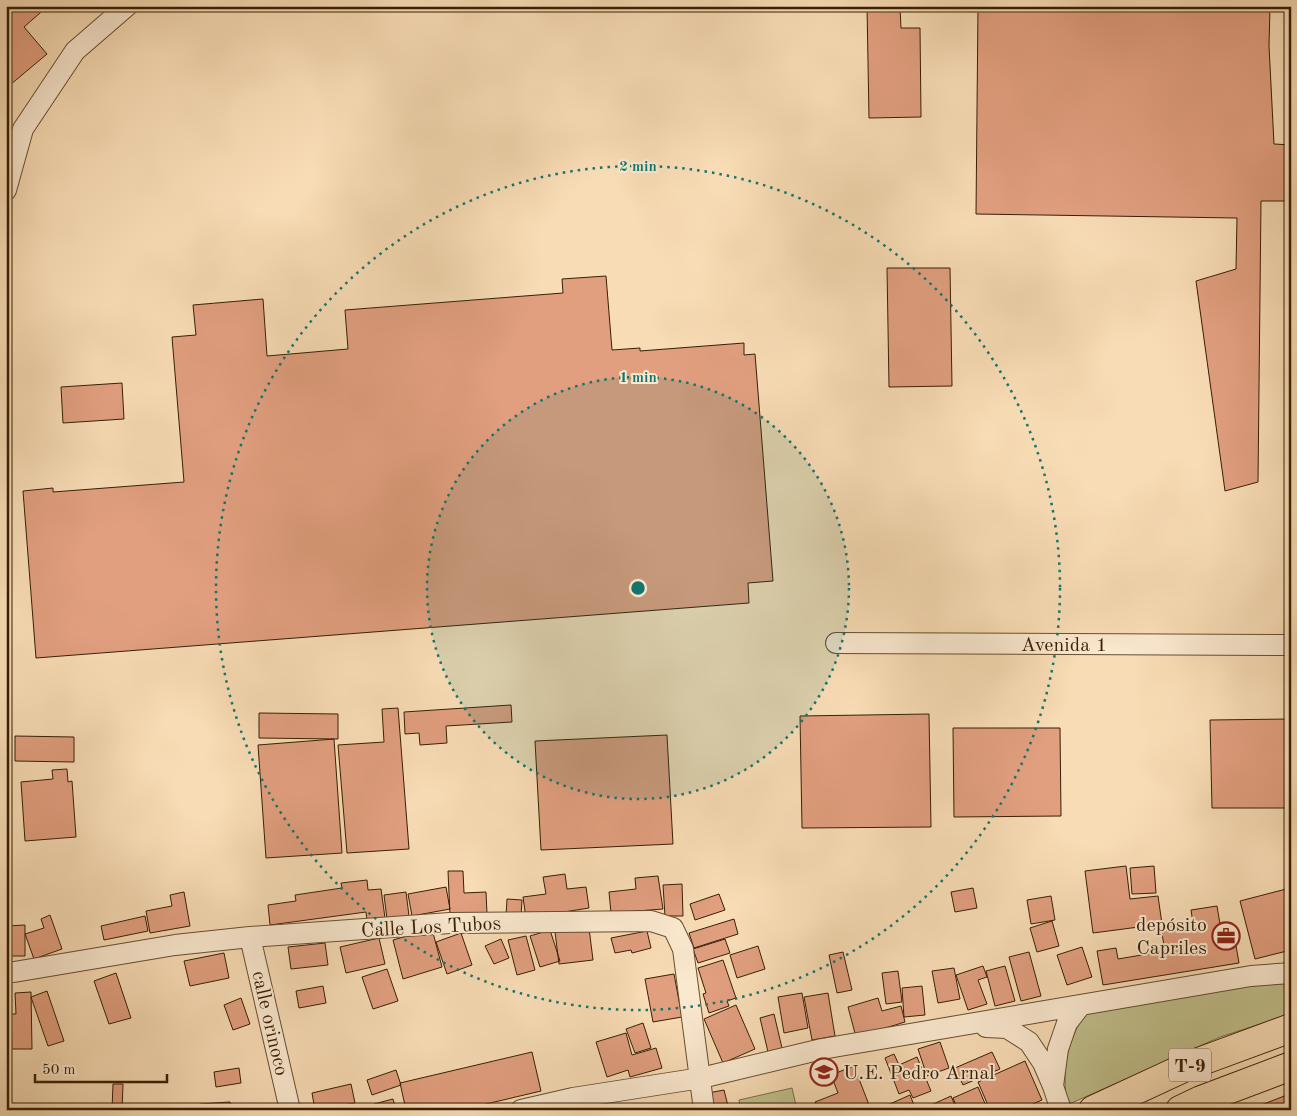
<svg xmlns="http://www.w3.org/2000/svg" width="1297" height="1116" viewBox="0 0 1297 1116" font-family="'Old Standard TT',serif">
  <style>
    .green { fill: #c0bf8b; stroke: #7c6f48 }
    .building { fill: #e19f7f; stroke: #371f04 }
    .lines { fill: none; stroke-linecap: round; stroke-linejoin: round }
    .minor-casing { stroke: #674e30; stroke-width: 22 }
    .highway-casing { stroke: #371f04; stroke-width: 30 }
    .minor { stroke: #fae8cf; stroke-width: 20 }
    .highway { stroke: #f8dcb5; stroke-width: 28 }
    .ring { fill: none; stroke: #0f766e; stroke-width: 2.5; stroke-dasharray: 2.5 5 }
    .labels { text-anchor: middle; stroke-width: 4; stroke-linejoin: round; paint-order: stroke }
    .shield { fill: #fae8cf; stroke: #725b41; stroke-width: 1 }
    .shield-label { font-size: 19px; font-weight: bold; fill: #371f04 }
    .street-label { font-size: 20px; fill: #371f04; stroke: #fae8cf }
    .poi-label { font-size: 20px; fill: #371f04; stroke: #fae8cf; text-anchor: end }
    .centre { fill: #0f766e; stroke: #fae8cf; stroke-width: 2.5 }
    .ring-label { font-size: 15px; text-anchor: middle; font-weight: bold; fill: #0f766e; stroke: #fae8cf; stroke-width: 4; stroke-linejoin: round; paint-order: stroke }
  </style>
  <rect width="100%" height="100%" fill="#f8dcb5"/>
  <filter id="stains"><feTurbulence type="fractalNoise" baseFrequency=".004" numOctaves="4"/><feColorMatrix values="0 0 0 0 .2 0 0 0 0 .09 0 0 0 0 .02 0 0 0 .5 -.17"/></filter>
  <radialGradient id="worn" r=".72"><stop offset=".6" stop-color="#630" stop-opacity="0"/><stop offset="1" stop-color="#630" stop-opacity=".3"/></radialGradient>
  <!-- green -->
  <path class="green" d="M1291 982V1014L1220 1037 1067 1105C1062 1067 1066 1046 1085 1013L1216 989Z
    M792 1088 797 1110H741L739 1100Z"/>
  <!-- building -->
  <path class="building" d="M6 6H48L24 27 47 54 10 85 6 80Z
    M867 6H900L901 28H920L921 117 869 118Z
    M978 6H1270L1269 46 1274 144 1291 145V201H1261L1258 482 1225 491 1196 281 1236 269 1237 218 976 214Z
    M887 268H950L952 386 889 387Z
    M606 276 612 350 640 348V351L744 343V355L755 354 773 581 748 583 749 603 36 658 23 491 53 488V492L184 482 172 337 196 335 193 305 263 299 267 356 348 349 345 310 563 293 562 279Z
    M122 383 124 419 63 423 61 387Z
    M511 705 512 722 446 726 447 743 420 745 419 733 405 734 404 712Z
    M398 708 409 849 347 853 338 745 384 742 382 709Z
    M259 713 338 714V739L259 738Z
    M929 714 931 827 802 828 800 716Z
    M1291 719V808H1212L1210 720Z
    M953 728H1060L1061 816 954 817Z
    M667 735 673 844 541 850 535 741Z
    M15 736 74 737V762L15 761Z
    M334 739 342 853 266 858 258 745Z
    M67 769 68 782 72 781 76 837 25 841 21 782 53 779 52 770Z
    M1126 866 1130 899 1158 896 1162 924 1093 933 1085 871Z
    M1154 866 1156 893 1132 894 1130 868Z
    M448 871H463L464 893 486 892 487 914 450 916Z
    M565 874 567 889 586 887 589 908 526 918 523 897 546 894 543 877Z
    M658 876 663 909 611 913 609 892 636 889 635 878Z
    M367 880 368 890 381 889 385 918 367 921 366 912 270 925 268 905 296 901 295 895 342 888 341 883Z
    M682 884 683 916H665L663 885Z
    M446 887 450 909 412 916 408 894Z
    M973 888 977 908 955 912 951 892Z
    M1290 888 1291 950 1255 959 1240 901Z
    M184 892 190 926 150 933 146 911 172 906 170 895Z
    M406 892 409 916 387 919 384 895Z
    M719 894 725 910 695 920 690 904Z
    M1051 896 1055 920 1031 924 1027 900Z
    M507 899 522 900 521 917 506 916Z
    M1217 906 1223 942 1235 940 1239 963 1103 985 1097 951 1116 948 1118 959 1165 951 1161 928 1193 923 1191 910Z
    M50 915 62 949 34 959 25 934 44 928 41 919Z
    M145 916 148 931 104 940 101 926Z
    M734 919 738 934 694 948 689 933Z
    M1052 921 1059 946 1037 952 1030 928Z
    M25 925V956H6V926Z
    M589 928 593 960 559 964 555 932Z
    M432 929 442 967 403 979 393 940Z
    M550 930 560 961 540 967 530 936Z
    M647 931 651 948 632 953 631 950 615 953 611 938Z
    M461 933 472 965 447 974 436 942Z
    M526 936 535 970 517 975 508 940Z
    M379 938 385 964 346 973 340 947Z
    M501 939 509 958 494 964 485 946Z
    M725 939 730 953 698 963 693 949Z
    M325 943 328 965 291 969 288 947Z
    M758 946 765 969 737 978 730 955Z
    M1082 947 1092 977 1067 985 1057 955Z
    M843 952 852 990 837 993 829 955Z
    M1029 952 1041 996 1021 1001 1009 957Z
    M224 953 229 978 190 986 184 961Z
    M723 960 736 998 727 1001 729 1006 709 1013 703 994 706 993 698 968Z
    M983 966 987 977 978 980 987 1004 968 1010 956 975Z
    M1005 966 1015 1001 995 1006 986 971Z
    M954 968 960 999 938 1003 932 971Z
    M387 969 398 1001 373 1009 362 977Z
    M898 971 902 1002 886 1004 882 973Z
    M116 973 131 1018 109 1024 94 981Z
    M674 974 682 1017 653 1022 645 979Z
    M323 986 326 1003 299 1008 296 991Z
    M922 986 925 1015 904 1017 902 988Z
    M47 991 64 1041 48 1046 31 997Z
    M31 992 32 1049H12L11 1014H16L15 993Z
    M802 993 808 1028 784 1033 778 997Z
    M828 993 835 1036 812 1040 804 997Z
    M241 998 250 1024 233 1030 224 1005Z
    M878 998 882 1011 901 1006 905 1022 856 1037 848 1007Z
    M6 1005H9L10 1025H6Z
    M736 1005 755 1049 723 1063 704 1019Z
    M774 1014 782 1048 768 1052 760 1018Z
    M643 1023 651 1048 635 1053 626 1029Z
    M626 1033 632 1055 656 1048 662 1068 630 1077 628 1070 607 1077 596 1042Z
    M940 1042 949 1068 927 1076 918 1049Z
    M532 1052 541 1091 461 1110H406L400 1083Z
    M992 1052 1000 1069 963 1085 955 1068Z
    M894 1054 899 1065 917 1057 931 1091 913 1098 909 1090 899 1094 885 1058Z
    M1025 1061 1042 1100 1019 1110H990L978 1082Z
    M854 1066 871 1110H819L815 1102 838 1093 831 1075Z
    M239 1068 241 1083 216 1087 214 1072Z
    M396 1070 401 1085 372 1095 367 1080Z
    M113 1084H123L122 1110H112Z
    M351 1084 355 1103 343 1105 344 1110H315L312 1093Z
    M978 1087 986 1106 976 1110H958L953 1098Z
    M724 1090 729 1110H707L703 1094Z
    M910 1095 916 1110H882L881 1108Z
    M1287 1095 1291 1110H1248Z
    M951 1096 957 1110H933L931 1105Z
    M393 1099 396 1110H375L374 1104Z
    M230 1102 231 1110H200V1104Z
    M930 1104 932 1110H918Z
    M622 1105 623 1110H596Z
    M662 1105 663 1110H630Z"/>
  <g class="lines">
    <!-- minor casing -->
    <g class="minor-casing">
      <path id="minor" d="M6 190 23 129 75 51 127 6
        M836 643 1291 645
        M250 937 290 1110
        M6 972H14L175 945 250 937 450 923 651 921 673 928 683 949 704 1110
        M986 1027 1007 1028 1029 1042 1043 1063 1053 1086 1061 1110
        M1053 1086 1058 1049 1067 1023 1081 1005
        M521 1110 573 1098 701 1078 822 1049 1251 976 1291 973"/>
    </g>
    <!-- highway casing -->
    <g class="highway-casing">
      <path id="highway" d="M1093 1110 1188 1066 1291 1028
        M1180 1110 1201 1100 1291 1066"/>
    </g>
    <!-- minor -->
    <use href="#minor" class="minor"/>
    <!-- highway -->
    <use href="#highway" class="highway"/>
  </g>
  <!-- distance rings -->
  <circle cx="638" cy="588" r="211" fill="#0f766e" fill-opacity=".12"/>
  <g class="ring">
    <circle cx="638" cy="588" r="211"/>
    <circle cx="638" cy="588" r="422"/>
  </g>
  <!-- icons -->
  <defs>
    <g id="office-ring" transform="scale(1.4375)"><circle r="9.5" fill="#fae8cf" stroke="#8f2418" stroke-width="1.5"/><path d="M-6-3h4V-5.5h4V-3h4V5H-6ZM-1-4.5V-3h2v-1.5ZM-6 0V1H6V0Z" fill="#8f2418"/></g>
    <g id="school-ring" transform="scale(1.4375)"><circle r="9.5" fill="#fae8cf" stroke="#8f2418" stroke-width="1.5"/><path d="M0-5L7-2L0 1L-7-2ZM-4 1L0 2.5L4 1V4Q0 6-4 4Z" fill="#8f2418"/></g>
  </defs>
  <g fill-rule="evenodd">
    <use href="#office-ring" x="1226" y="936"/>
    <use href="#school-ring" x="824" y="1072"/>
  </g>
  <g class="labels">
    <!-- shield labels -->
    <rect class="shield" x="1169" y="1048.5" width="42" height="33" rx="4"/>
    <g class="shield-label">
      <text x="1190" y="1072">T-9</text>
    </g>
    <!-- street labels -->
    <g class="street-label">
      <text x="1064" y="651">Avenida 1</text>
      <text transform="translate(431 926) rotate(-3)" y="7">Calle Los Tubos</text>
      <text transform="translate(271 1023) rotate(77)" y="7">calle orinoco</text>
    </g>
    <!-- poi labels -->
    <g class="poi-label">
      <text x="1207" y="931">depósito<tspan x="1207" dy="23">Capriles</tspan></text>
      <text x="843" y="1079" text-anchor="start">U.E. Pedro Arnal</text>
    </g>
  </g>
  <circle cx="638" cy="588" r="8" class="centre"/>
  <g class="ring-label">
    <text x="638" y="171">2 min</text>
    <text x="638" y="382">1 min</text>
  </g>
  <!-- margin -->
  <rect width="1297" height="1116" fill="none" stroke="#f8dcb5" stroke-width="25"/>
  <rect x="8" y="8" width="1282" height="1101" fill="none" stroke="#371f04" stroke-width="2.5"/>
  <rect x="12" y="12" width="1272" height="1091" fill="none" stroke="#371f04"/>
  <!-- scale -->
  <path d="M35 1074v8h132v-8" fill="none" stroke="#371f04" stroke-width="2.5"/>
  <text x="42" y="1074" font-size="15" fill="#371f04" stroke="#fae8cf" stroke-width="4" paint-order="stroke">50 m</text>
  <rect width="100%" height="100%" filter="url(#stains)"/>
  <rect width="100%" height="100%" fill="url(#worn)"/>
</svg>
